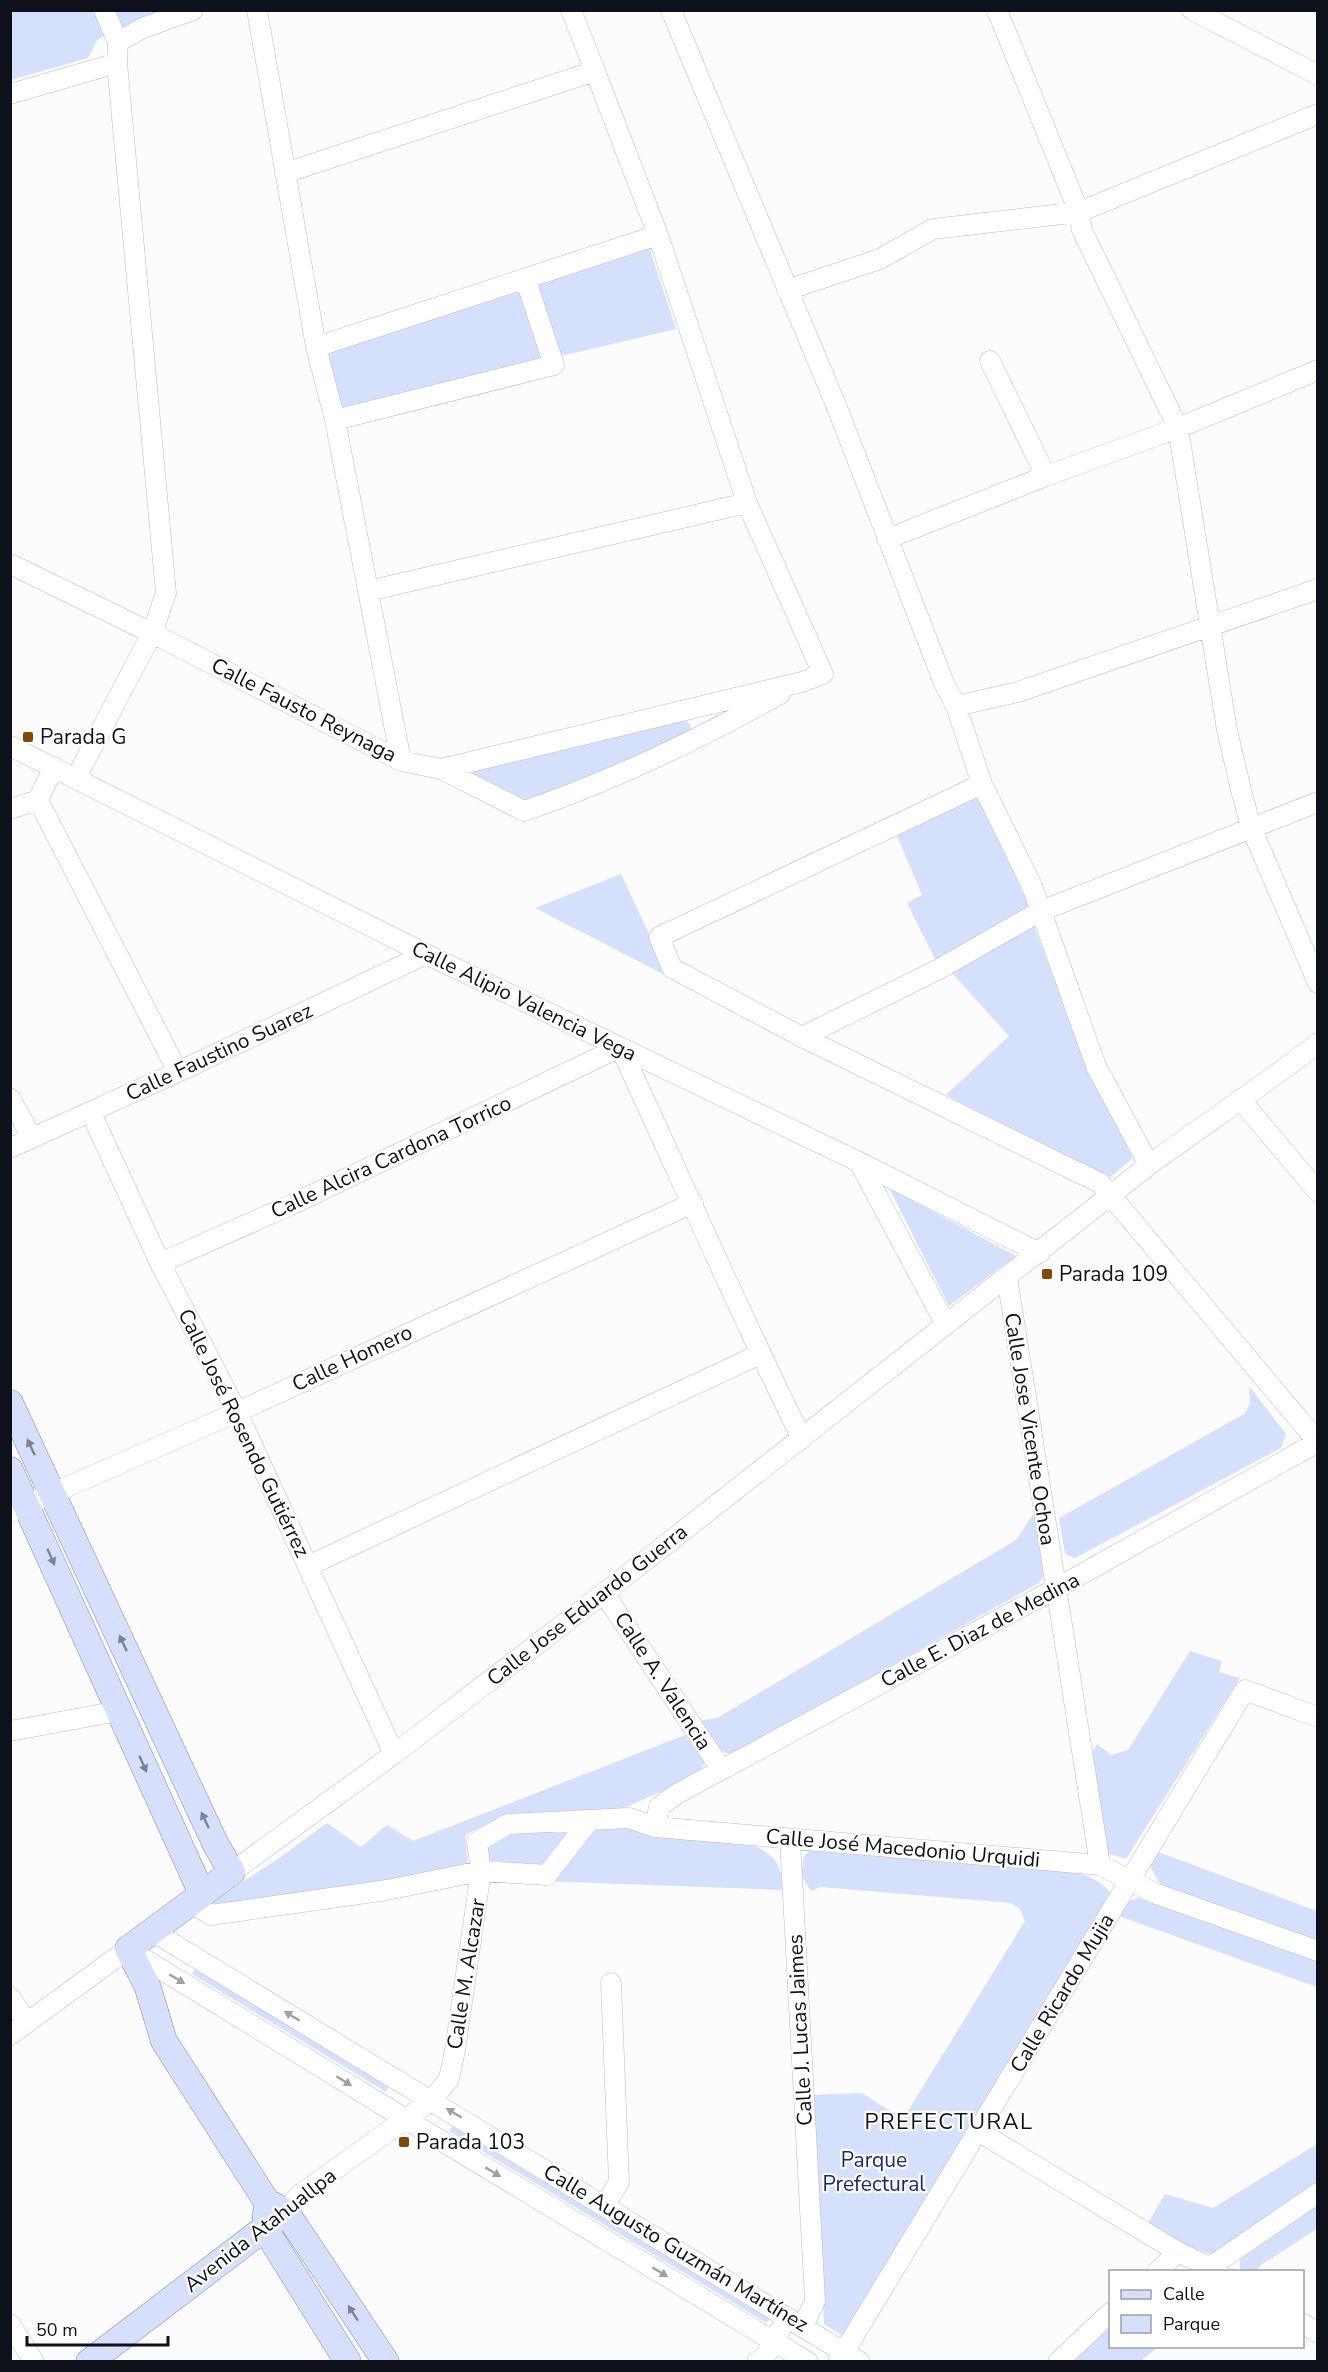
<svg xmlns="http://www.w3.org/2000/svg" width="1328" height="2372" viewBox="0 0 1328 2372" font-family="'Nunito Sans',sans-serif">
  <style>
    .green { fill: #d5e0fd }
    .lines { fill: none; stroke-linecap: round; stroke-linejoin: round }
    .minor-casing { stroke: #b3bcd4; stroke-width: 21 }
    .major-casing { stroke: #7e8bad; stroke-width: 27 }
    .minor { stroke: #fff; stroke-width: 20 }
    .major { stroke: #d6e0fd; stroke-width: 26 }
    .oneway { fill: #7c8396 }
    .oneway2 { fill: #9fa0a3 }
    .poi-dot { fill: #844803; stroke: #fff; stroke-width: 2 }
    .labels { text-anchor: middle; stroke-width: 4.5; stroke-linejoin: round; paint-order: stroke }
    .street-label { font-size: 21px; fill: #0e1119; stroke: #fff }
    .poi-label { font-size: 21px; fill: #0e1119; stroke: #fff; text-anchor: start }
    .park-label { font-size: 21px; fill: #192680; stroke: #fff }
    .neighbourhood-label { font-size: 22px; letter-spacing: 1.5px; fill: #0e1119; stroke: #fff }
  </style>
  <rect width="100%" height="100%" fill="#fcfcfc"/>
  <!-- green -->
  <path class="green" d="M11 11H164L98 39 88 58 11 80Z
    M649 247 676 329 340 408 328 353Z
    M683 720 690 724 691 730 553 796 522 801 472 774 476 769Z
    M978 791 1030 909 936 961 907 903 922 895 895 831Z
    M621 874 669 977 535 908Z
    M1033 923 1084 1058 1133 1158 1108 1179 946 1095 1009 1036 951 972Z
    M889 1188 1016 1256 949 1306Z
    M1249 1386 1286 1434 1281 1448 1075 1558 1065 1554 1059 1518 1244 1414 1250 1404Z
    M1034 1513 1047 1570 1039 1583 732 1755 719 1750 699 1721 717 1718 1016 1540Z
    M1190 1651 1222 1661 1219 1672 1240 1678 1126 1859 1107 1853 1088 1759 1097 1744 1111 1755 1128 1750Z
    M685 1735 705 1762 699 1775 624 1808 566 1815 510 1813 465 1835 468 1865 407 1881 214 1909 208 1905 279 1858 327 1823 361 1847 387 1825 413 1841Z
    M632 1828 754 1845C779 1860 779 1861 784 1890L488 1879 487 1849 512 1831Z
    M814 1847 1048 1867C1070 1871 1095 1874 1110 1892L1108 1904 843 2336 824 2324 811 2095 862 2093 903 2119 1025 1921 1020 1909 1011 1903 820 1887 811 1891 801 1875 804 1856Z
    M1158 1852 1317 1911V1941L1160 1884 1150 1866Z
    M1139 1898 1317 1961V1987L1116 1915 1127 1901Z
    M196 1968 389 2086 386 2092 192 1974Z
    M453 2125 771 2316 767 2323 449 2131Z
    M1317 2144V2182L1212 2254 1191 2248 1148 2223 1165 2194 1213 2208Z
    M1317 2202V2229L1261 2265 1257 2271H1240V2260L1245 2251Z
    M1110 2326V2346L1158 2347 1141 2361 1072 2362Z"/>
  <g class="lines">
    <!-- minor casing -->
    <g class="minor-casing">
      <path id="minor" d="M257 10 316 347 335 420 401 761
        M571 10 595 71
        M671 10 836 405 944 683 956 706 982 784 1032 886 1096 1066 1149 1165
        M997 10 1079 212 1082 230 1178 428 1227 730 1241 790 1251 827 1318 983
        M1192 10 1318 75
        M118 42 143 28 193 10
        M10 94 117 63
        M787 290 880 259 933 229 1079 212 1318 114
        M316 347 658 235
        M990 361 1046 476
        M335 420 554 365 525 278
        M887 539 1046 476 1178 428 1318 370
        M10 564 152 633 401 761 441 769 802 682 823 674 747 503 658 235 595 71 285 173
        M368 591 747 503
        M956 706 1018 692 1318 589
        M10 746 426 954 859 1162 1040 1253
        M54 767 38 800 178 1072
        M441 769 524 811C613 781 697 740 780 694
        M76 778 152 633 166 593 117 63 118 42 104 10
        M982 784 659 937 672 968 802 1037 1100 1183 1318 1442
        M10 809 38 800
        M802 1037 939 969 1041 911 1318 802
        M620 1047C681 1178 738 1310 802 1439
        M10 1098 32 1138
        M1240 1099 1318 1192
        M91 1113 160 1263 237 1412 394 1754
        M10 1148 178 1072 426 954
        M859 1162 945 1323
        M160 1263 293 1204 620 1047
        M1007 1277 1100 1865
        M10 1512 237 1412 693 1203
        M308 1566 760 1354
        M604 1593 721 1769
        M10 1731 119 1711
        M655 1827 659 1807 675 1795 1055 1589 1318 1442
        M790 1839 815 2301 803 2326
        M232 1872 394 1754 604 1593 1149 1165C1205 1124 1263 1086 1318 1043
        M190 1902 211 1915 387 1890 481 1871 547 1875 589 1821
        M152 1931 860 2362
        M10 1997 27 2023
        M10 2035 128 1949 407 2120 808 2362
        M978 2131 1178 2252 1219 2272
        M605 2205 619 2182 611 1983
        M286 2212 298 2196 432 2100 449 2079 455 2050 481 1871 477 1842 508 1824 629 1818 655 1827 1100 1865 1154 1893 1318 1951
        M1210 2267 1318 2193
        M1157 2272 1178 2252
        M1302 2323 1318 2333
        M10 2324 34 2362
        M757 2362 766 2355 781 2329
        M838 2362 1245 1690 1318 1717
        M1058 2362 1110 2313"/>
    </g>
    <!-- major casing -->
    <g class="major-casing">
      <path id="major" d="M10 1403 216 1845 232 1872 128 1949 147 1985 164 2041 267 2202 286 2212 386 2362
        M10 1470 202 1894
        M266 2212 265 2229 348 2362
        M89 2362 286 2212"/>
    </g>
    <!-- minor -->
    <use href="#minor" class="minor"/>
    <!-- major -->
    <use href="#major" class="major"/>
  </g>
  <!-- one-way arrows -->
  <defs><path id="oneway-solid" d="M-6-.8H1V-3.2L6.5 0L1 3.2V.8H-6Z" transform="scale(1.5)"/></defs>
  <g class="oneway">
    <use href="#oneway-solid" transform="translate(31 1447) rotate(-115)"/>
    <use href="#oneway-solid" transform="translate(51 1557) rotate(66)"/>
    <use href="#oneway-solid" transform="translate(123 1643) rotate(-115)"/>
    <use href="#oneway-solid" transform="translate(143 1764) rotate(66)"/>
    <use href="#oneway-solid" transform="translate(205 1820) rotate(-115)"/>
    <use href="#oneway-solid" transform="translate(353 2313) rotate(-123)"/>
  </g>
  <g class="oneway2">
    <use href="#oneway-solid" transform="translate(177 1979) rotate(31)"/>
    <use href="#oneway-solid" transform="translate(292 2016) rotate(-149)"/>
    <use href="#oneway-solid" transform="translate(344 2081) rotate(32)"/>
    <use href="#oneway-solid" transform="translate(454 2113) rotate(-149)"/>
    <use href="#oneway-solid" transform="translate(493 2172) rotate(31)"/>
    <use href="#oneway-solid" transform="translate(660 2272) rotate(31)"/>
  </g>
  <!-- markers -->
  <g class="poi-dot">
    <rect x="22" y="731" width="12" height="12" rx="3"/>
    <rect x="1041" y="1268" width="12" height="12" rx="3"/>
    <rect x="398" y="2136" width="12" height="12" rx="3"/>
  </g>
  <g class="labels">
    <!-- street labels -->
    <g class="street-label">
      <text transform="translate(304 710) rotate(27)" y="7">Calle Fausto Reynaga</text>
      <text transform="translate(524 1001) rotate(26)" y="7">Calle Alipio Valencia Vega</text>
      <text transform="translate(219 1052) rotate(-25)" y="7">Calle Faustino Suarez</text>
      <text transform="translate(391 1157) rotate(-25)" y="7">Calle Alcira Cardona Torrico</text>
      <text transform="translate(352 1358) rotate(-25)" y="7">Calle Homero</text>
      <text transform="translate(1030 1429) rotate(81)" y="7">Calle Jose Vicente Ochoa</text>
      <text transform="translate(244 1433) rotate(64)" y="7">Calle José Rosendo Gutiérrez</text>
      <text transform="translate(587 1605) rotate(-38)" y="7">Calle Jose Eduardo Guerra</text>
      <text transform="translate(980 1630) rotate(-28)" y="7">Calle E. Diaz de Medina</text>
      <text transform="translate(663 1681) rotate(57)" y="7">Calle A. Valencia</text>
      <text transform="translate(903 1848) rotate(5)" y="7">Calle José Macedonio Urquidi</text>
      <text transform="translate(466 1974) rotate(-81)" y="7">Calle M. Alcazar</text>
      <text transform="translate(1062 1993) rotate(-59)" y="7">Calle Ricardo Mujia</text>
      <text transform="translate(800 2030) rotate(-93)" y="7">Calle J. Lucas Jaimes</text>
      <text transform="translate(260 2230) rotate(-38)" y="7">Avenida Atahuallpa</text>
      <text transform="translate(676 2248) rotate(31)" y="7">Calle Augusto Guzmán Martínez</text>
    </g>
    <!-- poi labels -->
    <g class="poi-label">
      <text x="40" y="744">Parada G</text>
      <text x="1059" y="1281">Parada 109</text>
      <text x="416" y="2149">Parada 103</text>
    </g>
    <!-- park labels -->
    <g class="park-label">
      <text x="874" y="2167">Parque<tspan x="874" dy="24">Prefectural</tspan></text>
    </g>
    <!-- neighbourhood labels -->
    <g class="neighbourhood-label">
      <text x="949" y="2129">PREFECTURAL</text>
    </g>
  </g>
  <!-- border -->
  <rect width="1328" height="2372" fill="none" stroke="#0e1119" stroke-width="24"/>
  <!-- legend -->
  <rect x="1109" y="2270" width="195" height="78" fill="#ffffff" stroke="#9fa0a3" stroke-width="1.5"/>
  <rect x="1121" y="2290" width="30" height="9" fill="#d6e0fd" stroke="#9fa0a3" stroke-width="1.5"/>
  <text x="1163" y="2300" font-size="18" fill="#0e1119">Calle</text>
  <rect x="1121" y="2315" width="30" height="18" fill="#d5e0fd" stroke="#9fa0a3" stroke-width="1.5"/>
  <text x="1163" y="2330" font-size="18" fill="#0e1119">Parque</text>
  <!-- scale -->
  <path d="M27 2336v9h141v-9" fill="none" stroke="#0e1119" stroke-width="3"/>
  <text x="36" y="2336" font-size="18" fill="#0e1119" stroke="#ffffff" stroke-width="4.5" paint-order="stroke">50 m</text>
</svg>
